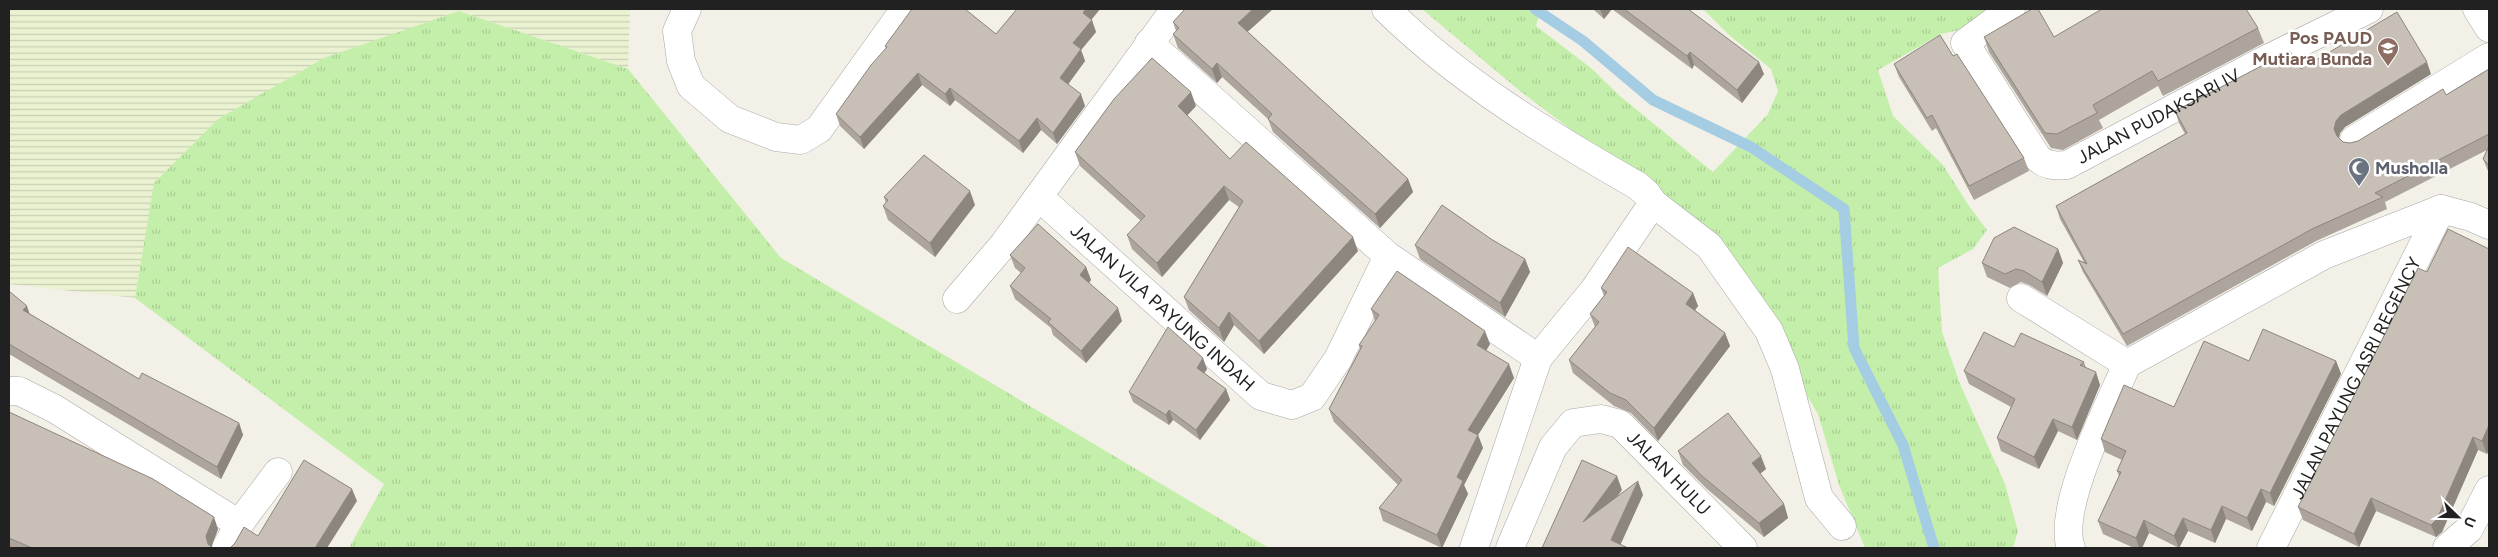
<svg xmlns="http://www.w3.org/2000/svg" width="2498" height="557" viewBox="0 0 2498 557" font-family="Figtree,sans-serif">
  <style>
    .farmland { fill: url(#farmland-rules) }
    .grass { fill: url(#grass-tufts) }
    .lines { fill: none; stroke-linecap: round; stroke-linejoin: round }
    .stream { stroke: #a4cde3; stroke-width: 11 }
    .street-casing { stroke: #a8a8a8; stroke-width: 29 }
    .street { stroke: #fff; stroke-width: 28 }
    .wall { fill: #aca49d }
    .shaded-wall { fill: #8c867f }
    .building { fill: #c8bfb6; stroke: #8c867f }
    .labels { text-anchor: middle; stroke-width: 5; stroke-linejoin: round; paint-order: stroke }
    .education-label { font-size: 18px; font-weight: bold; fill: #785e54; stroke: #fff; text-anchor: end }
    .street-label { font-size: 18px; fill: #212121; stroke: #fff }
    .worship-label { font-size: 18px; font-weight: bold; fill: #5b616d; stroke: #fff; text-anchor: start }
  </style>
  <defs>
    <pattern id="farmland-rules" width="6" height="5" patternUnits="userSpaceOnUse" patternTransform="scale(1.25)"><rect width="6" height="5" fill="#ebf2d2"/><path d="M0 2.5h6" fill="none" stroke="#c9cfb4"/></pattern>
    <pattern id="grass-tufts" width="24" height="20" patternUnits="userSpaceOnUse" patternTransform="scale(1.25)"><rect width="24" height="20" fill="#c4efaa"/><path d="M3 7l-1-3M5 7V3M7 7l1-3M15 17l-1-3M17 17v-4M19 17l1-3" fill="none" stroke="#a8cd92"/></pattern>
  </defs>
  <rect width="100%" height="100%" fill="#f2f0e7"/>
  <!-- farmland -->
  <path class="farmland" d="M9 9H630L628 69 459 11 155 183 135 298 9 284Z"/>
  <!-- grass -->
  <path class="grass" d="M1422 9H1541L1536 26 1591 68 1621 97 1713 172 1768 114 1778 91 1771 69 1729 35 1703 9H2026L2005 20 1941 34 1878 70 1893 116 1943 165 1969 206 1987 230 1973 249 1938 268 1942 332 1960 384 2005 484 2018 531 2013 548H1865L1839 485 1818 414 1780 351 1750 278 1712 242 1640 182 1520 91Z
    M459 11 628 69 781 258 1269 548H349L384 484 135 298 154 183 218 119 324 58Z"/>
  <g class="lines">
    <!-- stream -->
    <path class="stream" d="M1535 9 1583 41 1653 100 1751 147 1844 209 1854 348 1903 445 1934 548"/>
    <!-- street casing -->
    <g class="street-casing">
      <g id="street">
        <path d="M687 9 677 31 681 61 691 86 730 119 776 137 801 140 819 129 905 9"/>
        <path id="s1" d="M2011 9 1965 43 2037 157C2045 166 2056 166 2067 165L2259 63 2369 9"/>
        <path d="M2477 9 2489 28"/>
        <path d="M1149 43 1388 256 1538 358 1594 290 1653 203 1647 194 1638 186C1546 133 1462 83 1386 9"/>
        <path d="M2354 140 2489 57"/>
        <path id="s2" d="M1039 197 1261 396 1292 405 1312 397 1338 359 1388 256"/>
        <path d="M1653 203 1709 246 1769 331 1785 369 1819 498 1842 526"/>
        <path d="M2021 298 2127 364 2324 255 2441 209 2471 217 2489 225"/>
        <path d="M957 299 1004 244 1175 9"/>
        <path d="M9 391H19L55 409 239 524"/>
        <path d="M226 548 239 524 278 472"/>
        <path d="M1474 548 1538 358"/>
        <path id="s3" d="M1510 548 1553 447 1573 423 1601 419 1620 424 1743 548"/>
        <path d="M2071 548C2056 508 2110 404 2127 364"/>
        <path id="s4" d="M2271 548 2441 209"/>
        <path d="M2447 548 2469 529 2489 490"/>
      </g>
    </g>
    <!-- street -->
    <use href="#street" class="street"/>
  </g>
  <!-- wall -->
  <path class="wall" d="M1017 9H1100L1091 20 1096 32 1081 50 1085 61 1068 84 1085 106 1057 144 1041 130 1023 153 955 100 950 106 922 85 864 149 840 126 836 114 886 49 885 46 996 34Z
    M1593 9H1688L1764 74 1742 103 1694 65 1692 69 1612 9 1604 19Z
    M1173 22 1248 32 1408 179 1413 192 1380 228 1273 132 1268 119 1222 77 1217 83 1178 48 1173 34 1176 31Z
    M2258 28 2264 43 2163 96 2158 86 2099 120 2103 128 2063 150 2051 148 1989 52 1984 37H2054Z
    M1953 56 2024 158 2029 171 1974 200 1936 128 1932 131 1899 77 1894 64Z
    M2301 69 2431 74 2345 127 2340 133 2339 138 2343 142 2350 143 2358 141 2446 95 2489 69V173L2488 171 2483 159 2487 150 2385 202 2387 209 2316 241 2127 346 2083 272 2078 260 2084 262 2060 219 2056 206 2185 134 2179 123 2175 111Z
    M1196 106 1187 115 1230 159 1358 251 1264 354 1234 325 1224 342 1189 310 1184 297 1239 207 1229 200 1162 277 1132 249 1127 235 1141 221 1080 166 1075 152Z
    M884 197 975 205 935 257 888 220 883 206 886 203Z
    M1415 245 1525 259 1530 272 1505 317 1420 259Z
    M2058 249 2063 263 2047 296 2029 285 2021 282 2010 288 1987 277 1982 263Z
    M2489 249V449L2487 454 2478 450 2442 532 2436 537 2376 511 2359 547 2303 520 2298 507 2427 272Z
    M1010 255 1086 267 1091 280 1089 283 1122 321 1086 363 1053 335 1051 328 1015 299 1010 286 1021 273 1015 268Z
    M1601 288 1693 293 1698 306 1695 310 1725 333 1730 346 1658 441 1631 413 1614 406 1573 373 1569 360 1595 327 1590 314 1604 296Z
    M9 291 30 314 139 379 239 423 243 435 221 479 9 354Z
    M1371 309 1490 344 1486 350 1514 378 1478 435 1483 448 1464 485 1468 494 1442 548 1383 521 1379 508 1398 485 1334 422 1329 409 1360 349 1359 345 1375 321Z
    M2014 347 2084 362 2086 368 2100 385 2077 440 2058 431 2039 469 2001 451 1997 438 2011 407 1969 384 1964 371Z
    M2249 361H2336L2341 374 2274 506 2266 502 2252 531 2226 519 2215 543 2188 531 2179 548 2149 533 2142 548H2134L2103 534 2098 521 2119 476 2117 471 2122 460 2105 452 2101 439 2174 407Z
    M1207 369 1204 373 1226 389 1230 400 1200 440 1173 420 1169 425 1133 402 1129 392Z
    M9 412 218 529 211 547 213 548H9Z
    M1678 451 1766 469 1760 474 1784 504 1788 518 1764 537 1707 489 1683 465Z"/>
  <!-- shaded-wall -->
  <path class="shaded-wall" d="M1086 9H1100L1087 25 1083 13Z
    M1253 9H1273L1243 36 1238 23Z
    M1600 9H1612L1604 19Z
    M1092 20 1096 32 1081 50 1085 61 1064 90 1060 78 1073 43Z
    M1690 52 1694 65 1692 69 1687 56Z
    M1759 62 1764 74 1742 103 1737 90Z
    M2427 62 2431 74 2345 127 2340 133 2338 141 2334 129 2336 121 2341 115Z
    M1217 63 1222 77 1217 83 1212 69Z
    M918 73 922 85 864 149 860 137Z
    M950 88 955 100 950 106 945 94Z
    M1191 92 1196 106 1183 120 1178 106Z
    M1081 94 1085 106 1057 144 1053 133Z
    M1037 118 1041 130 1023 153 1019 141Z
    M1408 179 1413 192 1380 228 1375 214Z
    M1224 186 1229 200 1162 277 1157 263Z
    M970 191 975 205 935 257 930 243Z
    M1353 237 1358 251 1264 354 1259 341Z
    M2058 249 2063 263 2047 296 2042 282Z
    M1525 259 1530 272 1505 317 1500 303Z
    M1086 267 1091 280 1084 288 1080 275Z
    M1693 293 1698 306 1690 317 1686 304Z
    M27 306 31 318 23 310Z
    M1118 308 1122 321 1086 363 1081 351Z
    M1229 312 1234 325 1224 342 1219 328Z
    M1485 331 1490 344 1482 358 1477 345Z
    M1725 333 1730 346 1658 441 1654 428Z
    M1203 358 1207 369 1201 378 1197 368Z
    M2336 361 2341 374 2274 506 2270 493Z
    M1509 364 1514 378 1478 435 1483 448 1464 485 1468 494 1442 548 1437 535 1457 477 1468 430Z
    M2096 372 2100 385 2077 440 2072 427Z
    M1226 389 1230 400 1200 440 1196 430Z
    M1169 410 1173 420 1169 425 1166 415Z
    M2053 419 2058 431 2039 469 2034 457Z
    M239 423 243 435 221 479 217 467Z
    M2489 425V449L2487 454 2482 441Z
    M2473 437 2478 450 2442 532 2436 537 2431 525Z
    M1761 456 1766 469 1757 476 1752 463Z
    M1617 476 1622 490 1588 536 1583 522Z
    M1638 481 1643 495 1619 548 1611 540Z
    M352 489 357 501 327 548H315Z
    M2261 489 2266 502 2252 531 2247 518Z
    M2371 498 2376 511 2359 547 2354 534Z
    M1784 504 1788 518 1764 537 1759 523Z
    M2222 506 2226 519 2215 543 2211 530Z
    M214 517 218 529 211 548H210L206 536Z
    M2183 518 2188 531 2179 548 2174 536Z
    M2144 520 2149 533 2142 548H2139L2136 538Z"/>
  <!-- building -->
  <path class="building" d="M912 9H965L996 34 1017 9H1086L1083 13 1092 20 1073 43 1081 49 1060 78 1081 94 1053 133 1037 118 1019 141 950 88 945 94 918 73 860 137 836 114 871 65 887 47 885 46Z
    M1185 9H1253L1238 23 1408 179 1375 214 1268 119 1272 114 1217 63 1212 69 1173 34 1179 28 1173 22Z
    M1624 9H1688L1759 62 1737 90 1690 52 1687 56Z
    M2032 9H2038L2054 37 2102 9H2246L2258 28 2158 81 2152 71 2093 105 2097 113 2057 134 2045 133 1984 37Z
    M2397 12 2427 62 2341 115 2336 121 2334 129 2337 136 2343 142 2350 143 2358 141 2443 89 2446 95 2489 69V134L2375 193 2383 197 2312 229 2123 334 2078 260 2087 264 2056 206 2187 133 2175 111 2290 51 2301 69Z
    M1940 35 1953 56 1957 54 2024 158 1969 186 1932 115 1927 118 1894 64Z
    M1152 58 1191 92 1178 106 1230 159 1246 142 1353 237 1259 341 1229 312 1219 328 1184 297 1243 201 1224 186 1157 263 1127 235 1145 216 1075 152 1114 99Z
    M2489 146V165L2483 159Z
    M924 155 970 191 930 243 883 206 888 200 884 197Z
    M1442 205 1491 239 1525 259 1500 303 1415 245Z
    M1038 224 1086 267 1080 275 1118 308 1081 351 1048 322 1051 319 1010 286 1025 268 1010 255Z
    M2014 227 2058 249 2042 282 2024 271 2016 269 2005 274 1982 263 1994 238Z
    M2448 229 2489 249V425L2482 441 2473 437 2437 519 2431 525 2371 498 2354 534 2298 507 2418 268 2427 272Z
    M1628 247 1693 293 1686 304 1725 333 1654 428 1626 400 1610 393 1569 360 1599 322 1590 314 1607 292 1601 288Z
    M1397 271 1485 331 1477 345 1509 364 1468 430 1478 435 1457 477 1463 481 1437 535 1379 508 1402 480 1329 409 1362 346 1359 345 1379 315 1371 309Z
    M9 291 27 306 23 310 139 379 142 373 239 423 217 467 9 344Z
    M1168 327 1203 358 1197 368 1226 389 1196 430 1169 410 1166 415 1129 392Z
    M2263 329 2336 361 2270 493 2261 489 2247 518 2222 506 2211 530 2183 518 2174 536 2144 520 2136 538 2098 521 2121 472 2117 471 2126 451 2101 439 2124 385 2174 407 2204 341 2249 361Z
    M1984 332 2014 347 2021 333 2084 362 2080 365 2096 372 2072 427 2053 419 2034 457 1997 438 2015 399 1964 371Z
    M9 412 153 479 214 517 206 536 208 544 213 548H32L9 538Z
    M1728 413 1761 456 1752 463 1784 504 1759 523 1702 476 1678 451Z
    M304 460 352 489 315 548H230L235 543 244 527 258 536Z
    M1582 460 1617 476 1583 522 1638 481 1611 540 1628 548H1542Z"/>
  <!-- icons -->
  <defs>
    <g id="school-pin" transform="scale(1.125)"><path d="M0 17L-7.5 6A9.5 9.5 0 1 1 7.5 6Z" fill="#8d6e63" stroke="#fff"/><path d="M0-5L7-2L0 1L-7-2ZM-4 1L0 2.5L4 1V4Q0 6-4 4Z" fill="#fff"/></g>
    <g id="mosque-pin" transform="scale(1.125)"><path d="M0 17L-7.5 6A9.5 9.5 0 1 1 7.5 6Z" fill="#6b7280" stroke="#fff"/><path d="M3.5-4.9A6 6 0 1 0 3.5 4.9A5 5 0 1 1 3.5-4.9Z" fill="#fff"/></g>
  </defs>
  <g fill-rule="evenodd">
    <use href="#school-pin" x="2388" y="48"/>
    <use href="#mosque-pin" x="2359" y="168"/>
  </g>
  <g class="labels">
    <!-- education labels -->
    <g class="education-label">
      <text x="2372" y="44">Pos PAUD<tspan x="2372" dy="21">Mutiara Bunda</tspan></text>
    </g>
    <!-- street labels -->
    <g class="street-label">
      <text dy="6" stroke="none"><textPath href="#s1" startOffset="328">JALAN PUDAKSARI IV</textPath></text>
      <text dy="6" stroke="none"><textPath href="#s2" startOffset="166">JALAN VILA PAYUNG INDAH</textPath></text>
      <text dy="6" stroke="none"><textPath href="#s4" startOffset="190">JALAN PAYUNG ASRI REGENCY</textPath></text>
      <text dy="6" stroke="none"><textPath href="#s3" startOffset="258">JALAN HULU</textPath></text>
    </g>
    <!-- worship labels -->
    <g class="worship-label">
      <text x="2375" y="174">Musholla</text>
    </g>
  </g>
  <!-- border -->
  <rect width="2498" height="557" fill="none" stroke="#212121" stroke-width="20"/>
  <!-- north arrow -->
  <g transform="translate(2458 517) rotate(113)" stroke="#ffffff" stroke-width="4" paint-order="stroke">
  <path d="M0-4L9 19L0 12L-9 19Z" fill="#212121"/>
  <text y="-8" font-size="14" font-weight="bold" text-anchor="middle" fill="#212121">U</text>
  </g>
</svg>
